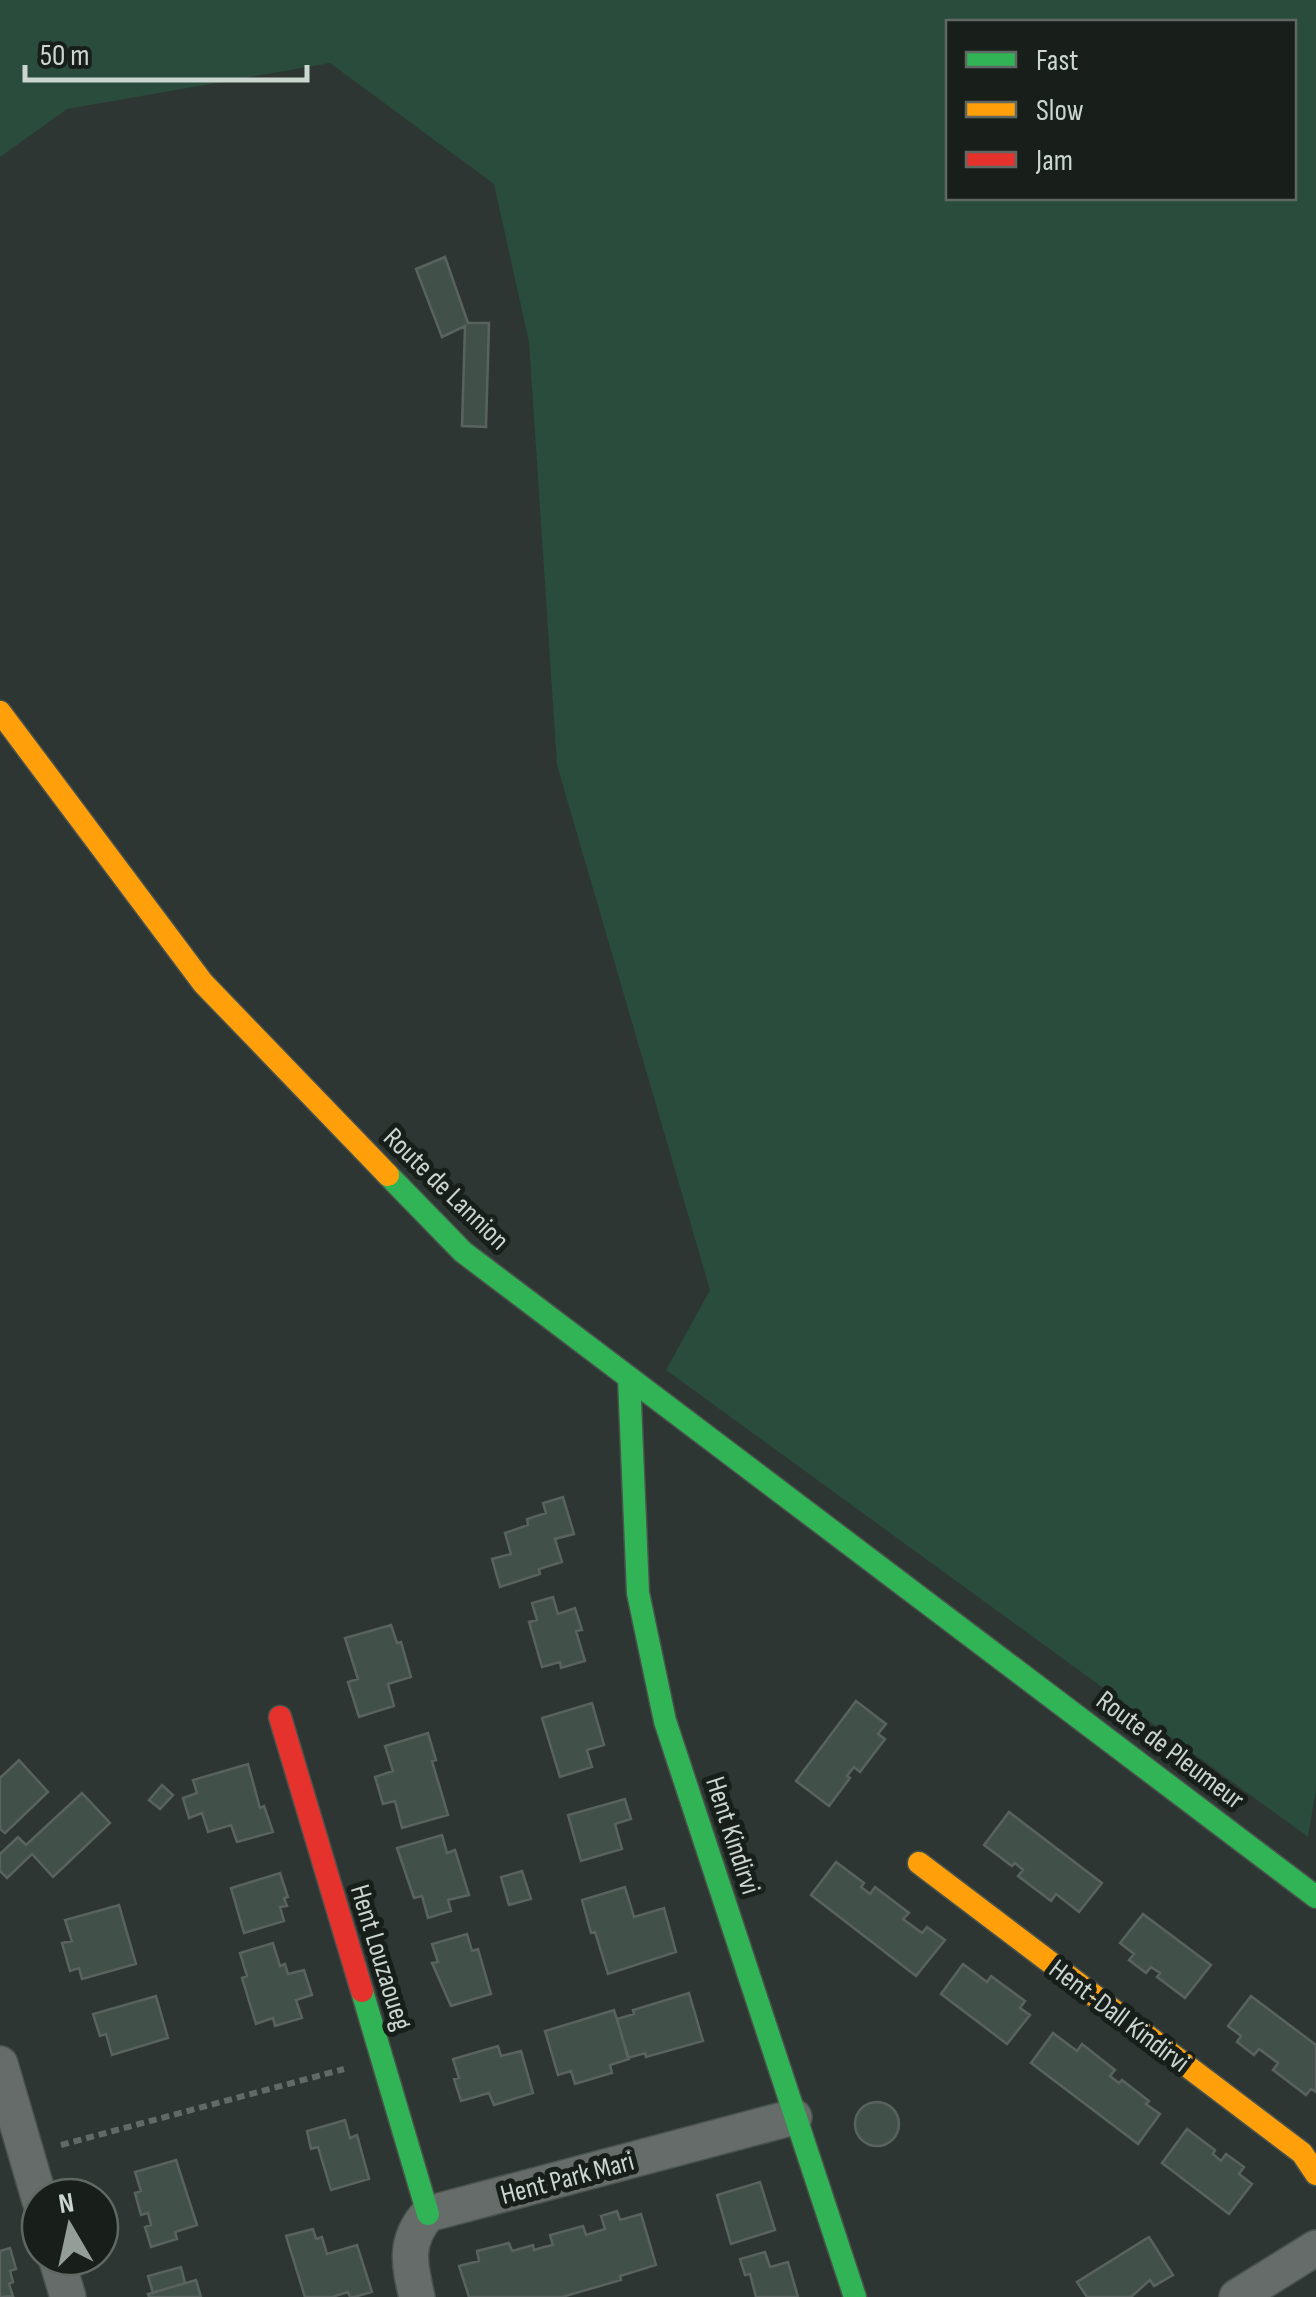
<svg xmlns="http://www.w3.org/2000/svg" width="1316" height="2297" viewBox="0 0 1316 2297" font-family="'Sofia Sans Condensed',sans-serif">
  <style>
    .green { fill: #2a4c3c; fill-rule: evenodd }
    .building { fill: #41514a; stroke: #5a625f; stroke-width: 2.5 }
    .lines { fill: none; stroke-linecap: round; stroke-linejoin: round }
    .street-casing { stroke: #49524d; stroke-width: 38 }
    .fast-casing { stroke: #49524d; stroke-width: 25 }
    .slow-casing { stroke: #49524d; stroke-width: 25 }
    .jam-casing { stroke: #49524d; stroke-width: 25 }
    .path { stroke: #636966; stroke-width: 6; stroke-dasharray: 8 5; stroke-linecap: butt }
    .street { stroke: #656c69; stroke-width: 35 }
    .fast { stroke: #30b455; stroke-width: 22 }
    .slow { stroke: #ff9f0a; stroke-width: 22 }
    .jam { stroke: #e5322d; stroke-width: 22 }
    .labels { text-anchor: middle; stroke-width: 10; stroke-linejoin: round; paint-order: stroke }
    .street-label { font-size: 28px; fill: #cbd6d0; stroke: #181f1b }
  </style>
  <rect width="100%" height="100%" fill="#2d3632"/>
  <!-- green -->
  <path class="green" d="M0 0H1316V1789L1308 1837 666 1370 710 1290 557 765 529 342 494 184 330 63 67 109 0 157ZM948 22H1294V198H948Z"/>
  <!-- building -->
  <path class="building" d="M445 257 468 323H489L486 427 462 426 465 326 442 337 416 269Z
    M563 1497 574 1534 555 1539 562 1562 539 1569 540 1574 500 1587 492 1559 511 1554 505 1533 528 1525 527 1519 546 1513 543 1503Z
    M553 1597 558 1614 575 1608 582 1630 576 1631 585 1661 561 1668 560 1662 542 1667 529 1622 537 1620 532 1603Z
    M391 1625 397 1643 401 1642 411 1677 388 1684 394 1706 359 1717 348 1682 358 1679 345 1638Z
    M856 1701 886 1724 878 1734 885 1739 860 1772 854 1767 847 1776 850 1778 829 1806 796 1781Z
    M592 1703 604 1745 587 1750 592 1767 560 1777 542 1718Z
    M428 1733 436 1760 432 1761 448 1815 402 1828 395 1801 383 1804 375 1777 393 1771 385 1746Z
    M19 1760 48 1792 5 1833 0 1829V1778Z
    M248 1764 260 1808 264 1806 273 1832 237 1842 231 1825 208 1832 202 1813 189 1818 183 1798 197 1793 193 1780Z
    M162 1785 173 1795 160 1809 149 1800Z
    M82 1793 110 1823 53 1877 32 1854 7 1878 0 1871V1854L18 1837 26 1845Z
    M625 1799 631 1819 615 1824 622 1849 581 1861 568 1815Z
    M1009 1812 1102 1883 1079 1912 1056 1894 1051 1901 1018 1876 1023 1870 1015 1863 1012 1866 984 1845Z
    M442 1835 447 1853 455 1850 469 1895 448 1900 451 1911 428 1918 422 1896 414 1898 397 1848Z
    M836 1862 864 1883 861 1887 870 1894 875 1887 909 1913 903 1919 922 1933 927 1927 945 1940 916 1976 811 1895Z
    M522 1871 531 1899 509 1905 501 1877Z
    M280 1873 288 1897 284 1898 287 1906 280 1907 284 1921 244 1933 231 1888Z
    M625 1887 634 1917 664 1908 676 1952 608 1974 595 1932 591 1933 582 1900Z
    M119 1905 136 1964 82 1979 79 1968 70 1971 62 1943 72 1941 65 1920Z
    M1143 1914 1211 1965 1185 1998 1157 1977 1160 1973 1151 1967 1146 1973 1129 1960 1134 1954 1120 1943Z
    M467 1934 472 1951 478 1949 491 1994 451 2006 432 1963 438 1962 432 1944Z
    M273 1943 280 1966 285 1964 288 1974 304 1970 312 1995 296 2000 302 2018 275 2026 273 2018 256 2024 242 1978 247 1976 240 1953Z
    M963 1964 987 1982 991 1976 1025 2001 1020 2008 1030 2015 1007 2044 941 1994Z
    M689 1993 703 2041 646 2057 645 2053 628 2058 617 2019 634 2014 633 2010Z
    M156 1996 168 2038 112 2055 106 2034 100 2036 93 2014Z
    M1251 1996 1316 2045V2092L1311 2089 1306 2095 1273 2070 1278 2063 1259 2049 1254 2055 1237 2042 1241 2036 1228 2026Z
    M614 2010 629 2059 610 2065 612 2073 575 2084 571 2071 558 2075 545 2031Z
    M1053 2033 1077 2051 1082 2044 1115 2070 1110 2076 1119 2083 1122 2080 1149 2101 1146 2104 1160 2114 1138 2144 1031 2063Z
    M498 2046 501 2056 521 2051 533 2093 494 2105 489 2093 461 2101 454 2079 459 2078 453 2059Z
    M855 2124a22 22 0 1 1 44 0a22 22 0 1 1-44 0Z
    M345 2120 350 2138 357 2135 369 2179 331 2190 318 2147 311 2149 307 2131Z
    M1187 2129 1215 2150 1213 2154 1221 2161 1226 2154 1244 2167 1239 2174 1252 2184 1229 2214 1162 2163Z
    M176 2160 197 2225 175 2232 177 2239 151 2247 145 2227 151 2225 148 2213 141 2215 135 2193 141 2191 135 2172Z
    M760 2182 775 2230 731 2244 717 2195Z
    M617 2211 620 2220 641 2214 656 2265 620 2276 621 2280 562 2297H469L459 2266 479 2261 477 2251 509 2243 512 2251 533 2245 534 2250 544 2247 553 2245 550 2235 583 2226 586 2235 605 2229 601 2216Z
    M313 2229 316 2239 322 2237 327 2254 357 2245 372 2292 354 2297H350L348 2292 332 2297H305L286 2236Z
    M1149 2237 1173 2275 1154 2286 1150 2280 1131 2297H1087L1077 2282Z
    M10 2248 16 2269 10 2271 13 2282 9 2284 13 2296 0 2297V2251Z
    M765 2252 770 2267 788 2262 798 2297H756L750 2274 745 2275 740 2259Z
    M181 2267 185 2283 153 2293 148 2276Z
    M196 2280 201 2297H149L148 2294Z"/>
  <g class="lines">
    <!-- street casing -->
    <g class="street-casing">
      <path id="street" d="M0 2064 40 2201
        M56 2257 68 2297
        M417 2297C409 2264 404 2241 428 2214L794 2117
        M1237 2297 1316 2248"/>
    </g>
    <!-- fast casing -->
    <g class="fast-casing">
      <path id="fast" d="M388 1175 463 1252 1316 1897
        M629 1378 638 1593 665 1721 855 2297
        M362 1991 428 2214"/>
    </g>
    <!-- slow casing -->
    <g class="slow-casing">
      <path id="slow" d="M0 712 203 983 388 1175
        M919 1863 1302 2153 1316 2174"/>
    </g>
    <!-- jam casing -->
    <g class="jam-casing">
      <path id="jam" d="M280 1717 362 1991"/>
    </g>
    <!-- path -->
    <path class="path" d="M61 2145 344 2069"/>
    <!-- street -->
    <use href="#street" class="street"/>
    <!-- fast -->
    <use href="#fast" class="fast"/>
    <!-- slow -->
    <use href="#slow" class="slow"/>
    <!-- jam -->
    <use href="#jam" class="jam"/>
  </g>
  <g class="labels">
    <!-- street labels -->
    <g class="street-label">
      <text transform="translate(447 1188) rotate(44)" y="10">Route de Lannion</text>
      <text transform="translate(1171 1749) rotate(37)" y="10">Route de Pleumeur</text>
      <text transform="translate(734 1835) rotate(72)" y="10">Hent Kindirvi</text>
      <text transform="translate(382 1957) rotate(73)" y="10">Hent Louzaoueg</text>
      <text transform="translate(1120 2015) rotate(37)" y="10">Hent-Dall Kindirvi</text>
      <text transform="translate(567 2177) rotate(-15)" y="10">Hent Park Mari</text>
    </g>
  </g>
  <!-- legend -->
  <rect x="946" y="20" width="350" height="180" fill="#181f1b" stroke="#606863" stroke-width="2.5"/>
  <rect x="966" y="52" width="50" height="15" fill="#30b455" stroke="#606863" stroke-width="2.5"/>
  <text x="1036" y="70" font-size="30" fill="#cbd6d0">Fast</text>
  <rect x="966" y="102" width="50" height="15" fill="#ff9f0a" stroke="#606863" stroke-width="2.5"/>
  <text x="1036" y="120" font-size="30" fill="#cbd6d0">Slow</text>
  <rect x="966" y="152" width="50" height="15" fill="#e5322d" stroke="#606863" stroke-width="2.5"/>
  <text x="1036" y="170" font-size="30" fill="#cbd6d0">Jam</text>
  <!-- north arrow -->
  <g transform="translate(70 2227) rotate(351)"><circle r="48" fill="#181f1b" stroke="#606863" stroke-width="2.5"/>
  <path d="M0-8L18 38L0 25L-18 38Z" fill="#949e99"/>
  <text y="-15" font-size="28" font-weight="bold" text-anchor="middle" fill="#cbd6d0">N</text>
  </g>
  <!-- scale -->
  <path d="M25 65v15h282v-15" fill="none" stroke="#cbd6d0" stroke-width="5"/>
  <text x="40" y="65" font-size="30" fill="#cbd6d0" stroke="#181f1b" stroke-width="8" paint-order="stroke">50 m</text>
</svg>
